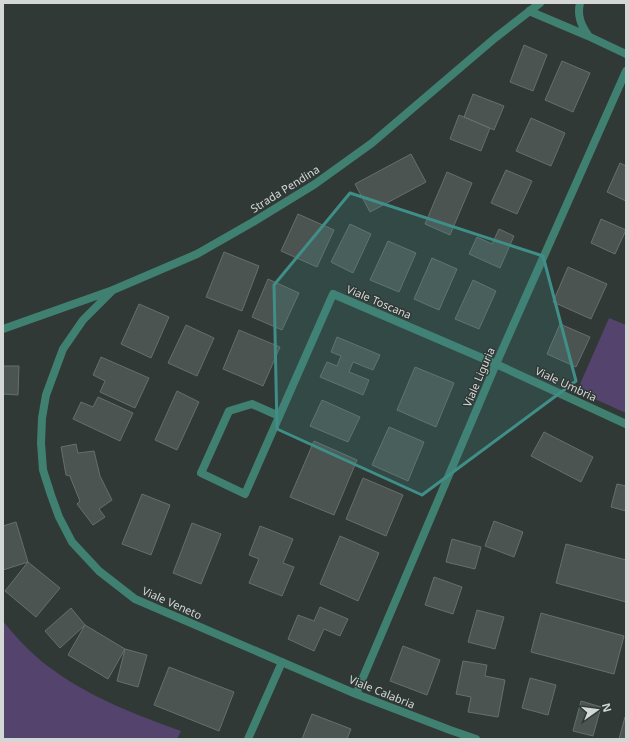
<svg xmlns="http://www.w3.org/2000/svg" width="629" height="742" viewBox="0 0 629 742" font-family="'Noto Sans',sans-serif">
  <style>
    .green { fill: #54436d }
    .building { fill: #4b5451; stroke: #656f6c }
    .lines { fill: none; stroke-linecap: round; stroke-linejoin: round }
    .street { stroke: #408071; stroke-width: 8 }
    .marked { fill: #408e88; fill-opacity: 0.2; stroke: #408e88; stroke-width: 3; stroke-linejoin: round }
    .labels { text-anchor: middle; stroke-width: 3; stroke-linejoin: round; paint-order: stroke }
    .street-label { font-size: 11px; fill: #d3d8d7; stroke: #303936 }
  </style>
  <rect width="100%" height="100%" fill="#303936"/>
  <!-- green -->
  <path class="green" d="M609 318 626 325V413L577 391Z
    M3 621C14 635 26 648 39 659 44 664 51 668 56 672 94 699 137 715 181 731L177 739H3Z"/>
  <!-- building -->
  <path class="building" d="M524 45 547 55 533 91 510 82Z
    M562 61 590 73 573 112 545 100Z
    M473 94 504 106 494 130 464 117Z
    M459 115 490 128 481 151 450 139Z
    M531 118 565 133 551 166 516 151Z
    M411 154 426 182 370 212 355 184Z
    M620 163 626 166V201L607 192Z
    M506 170 532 181 517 214 491 203Z
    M447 172 472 183 450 235 425 224Z
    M298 214 334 230 317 267 281 251Z
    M601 219 626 230 615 254 591 243Z
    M350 224 371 234 353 273 331 262Z
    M499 229 514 236 500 268 469 254 477 237 492 244Z
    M388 241 416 253 399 292 370 280Z
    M224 252 259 266 242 311 206 297Z
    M432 258 457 269 439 310 414 299Z
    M568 267 607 284 591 319 553 302Z
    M268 279 299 293 282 330 252 317Z
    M473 280 496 291 479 329 455 319Z
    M139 304 169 317 151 358 121 344Z
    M560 324 590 337 576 367 547 354Z
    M186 325 214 338 197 376 168 363Z
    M239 330 280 347 263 386 223 369Z
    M337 337 380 355 373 370 353 362 349 372 369 380 363 395 320 377 327 362 337 366 341 356 331 352Z
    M101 357 149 378 135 408 100 392 105 381 93 375Z
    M3 366H19L18 395 3 394Z
    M415 367 454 383 436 427 397 410Z
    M177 391 199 402 177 450 155 440Z
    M98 397 133 413 120 441 73 419 81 402 93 407Z
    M322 400 360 417 348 442 310 426Z
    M389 427 424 442 408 481 372 465Z
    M544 432 593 457 581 482 531 456Z
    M314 441 357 460 334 515 290 497Z
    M76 444 78 453 94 451 100 476 112 500 99 509 105 517 93 525 77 504 80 501 71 479 70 476 66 475 61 447Z
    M363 478 403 495 386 536 346 519Z
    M617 484 626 486V511L611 507Z
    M142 494 170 505 151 555 122 544Z
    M494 521 523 532 514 557 485 546Z
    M16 522 28 562 3 570V526Z
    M192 523 221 534 201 584 173 573Z
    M260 526 293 539 283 563 294 567 282 596 249 583 259 559 249 555Z
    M340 536 379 553 358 601 320 584Z
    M452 539 481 547 475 569 446 562Z
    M566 544 626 560V602L556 583Z
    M28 562 60 588 36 617 5 591Z
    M434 577 462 587 453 614 425 605Z
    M320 607 348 619 340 636 324 629 314 651 288 639 298 615 314 621Z
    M71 608 85 625 60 648 45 631Z
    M477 610 504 617 495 649 468 642Z
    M541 613 624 636 614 674 531 652Z
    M85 625 125 649 108 679 68 655Z
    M403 646 440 660 427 695 390 681Z
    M125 649 147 655 138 687 117 681Z
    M463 661 487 665 485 676 505 680 498 717 468 712 471 697 456 694Z
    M169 667 234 692 219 731 154 705Z
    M530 678 556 685 548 715 522 708Z
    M581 701 601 707 593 736 573 731Z
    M312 714 351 729 347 739H302Z
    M625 717H626V739H619Z"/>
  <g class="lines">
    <!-- street -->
    <path class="street" d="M580 3C577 16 581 25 588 35
      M529 11 588 36 626 54
      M113 290 83 320 63 349 46 395 42 418 41 443 43 470 51 495 59 517 72 542 99 571 135 599 356 694 450 730 476 739
      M3 329 113 290 197 254 253 222 315 184 372 143 495 38 540 3
      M279 416 252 404 229 411 201 473 245 494 333 294 496 364 626 424
      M356 694 496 364 626 71
      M248 739 282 662"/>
  </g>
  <!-- marked area -->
  <path class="marked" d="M350 193 543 256 576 381 422 495 277 429 274 285Z"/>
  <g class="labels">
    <!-- street labels -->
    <g class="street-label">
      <text transform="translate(285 189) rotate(-32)" y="4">Strada Pendina</text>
      <text transform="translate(379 302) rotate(23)" y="4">Viale Toscana</text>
      <text transform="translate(479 377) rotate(-67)" y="4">Viale Liguria</text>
      <text transform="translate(566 384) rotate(25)" y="4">Viale Umbria</text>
      <text transform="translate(172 603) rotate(24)" y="4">Viale Veneto</text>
      <text transform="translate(382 692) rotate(22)" y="4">Viale Calabria</text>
    </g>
  </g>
  <!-- border -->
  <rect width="629" height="742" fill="none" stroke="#d3d8d7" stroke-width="8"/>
  <!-- north arrow -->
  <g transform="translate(597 710) rotate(76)" stroke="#303936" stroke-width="3" paint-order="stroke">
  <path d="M0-3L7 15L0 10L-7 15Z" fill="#d3d8d7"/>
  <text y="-6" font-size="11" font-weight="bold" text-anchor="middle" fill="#d3d8d7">N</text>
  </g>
</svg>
